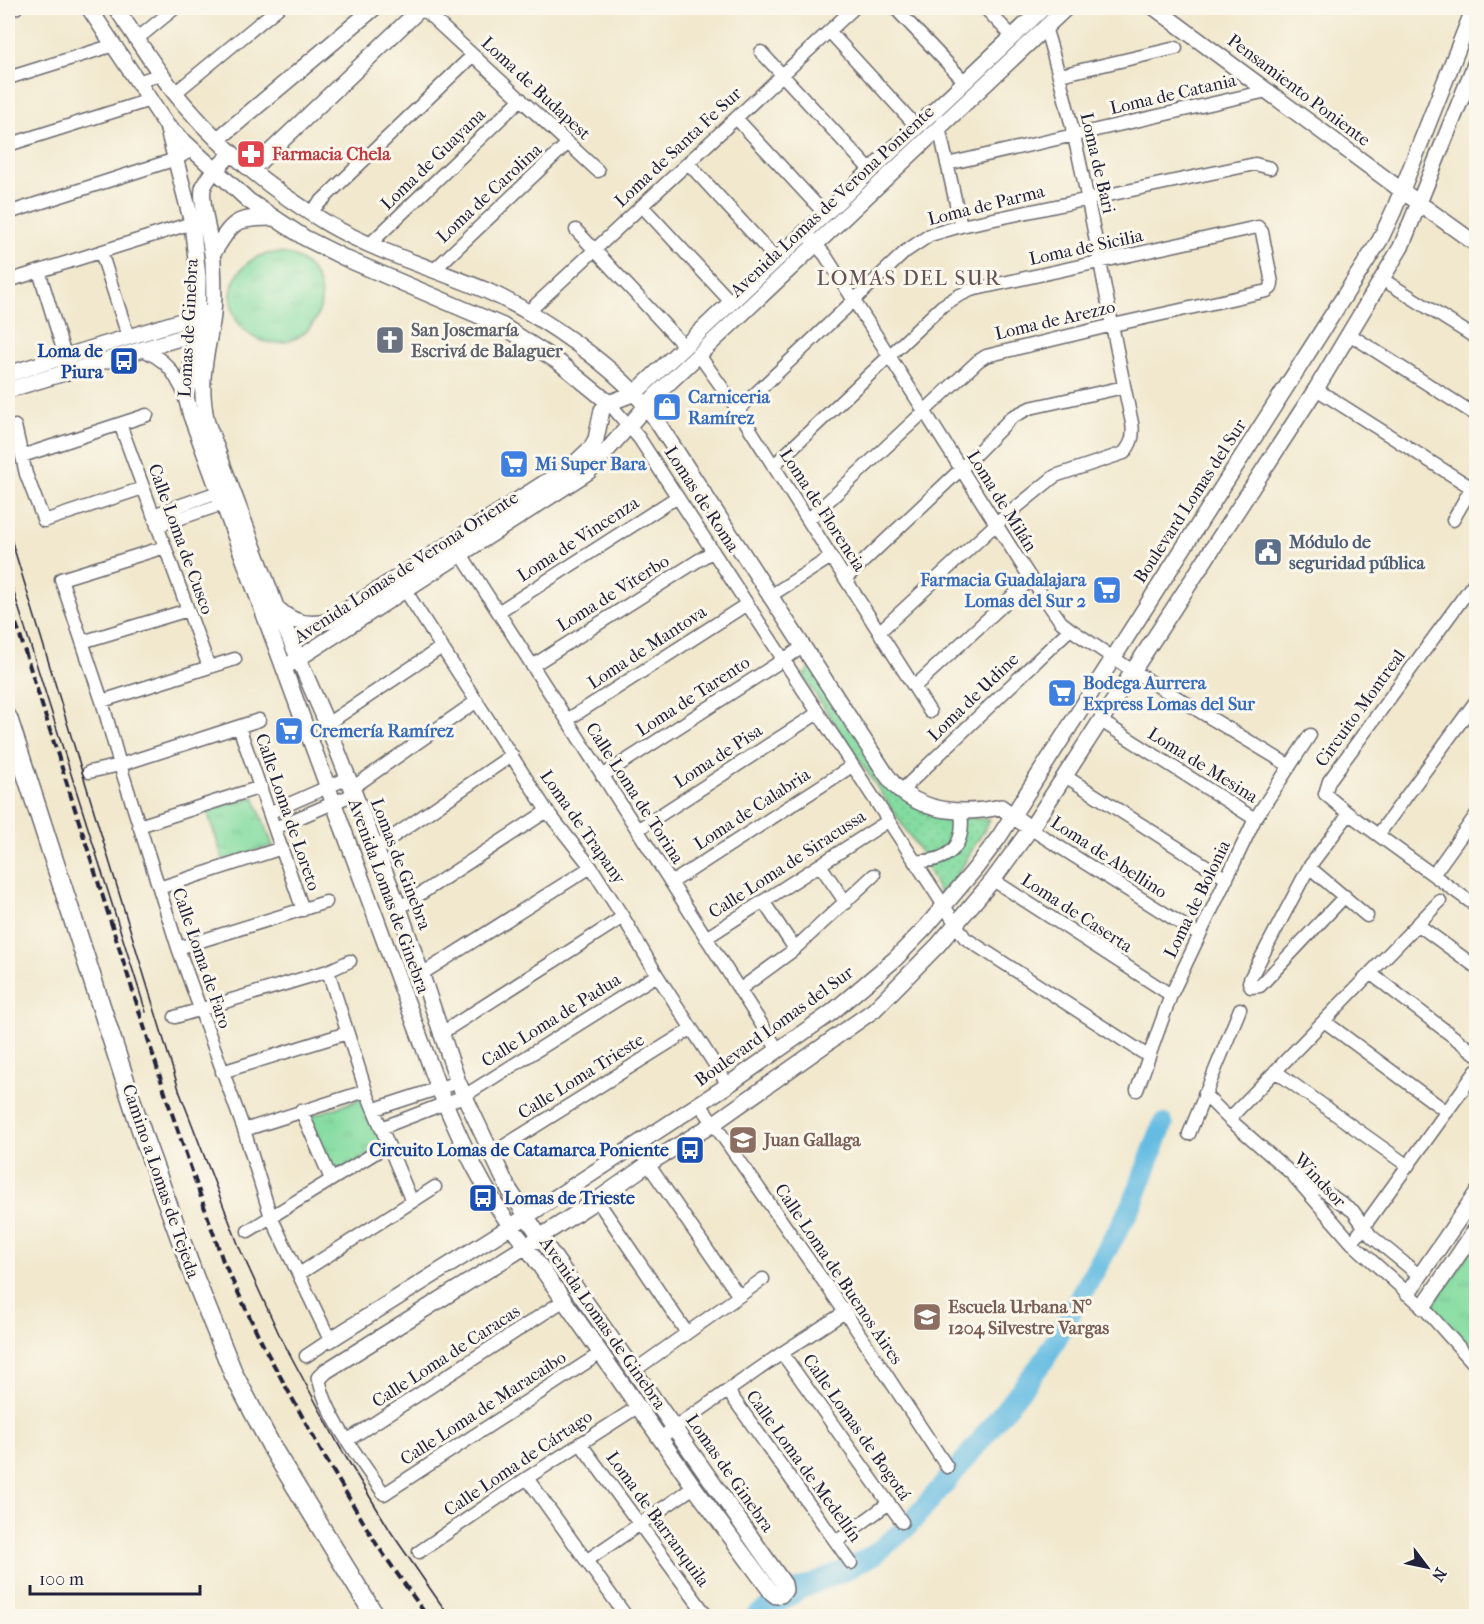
<svg xmlns="http://www.w3.org/2000/svg" width="1484" height="1624" viewBox="0 0 1484 1624" font-family="'IM FELL French Canon',serif">
  <style>
    .grass { fill: url(#grass-dots); stroke: #537f6e; stroke-width: 1.5 }
    .park { fill: url(#park-tufts); stroke: #537f6e; stroke-width: 1.5 }
    .lines { fill: none; stroke-linecap: round; stroke-linejoin: round }
    .river { stroke: #65bce2; stroke-width: 21 }
    .minor-casing { stroke: #6a676e; stroke-width: 15 }
    .tertiary-casing { stroke: #6a676e; stroke-width: 18 }
    .primary-casing { stroke: #6a676e; stroke-width: 21 }
    .minor { stroke: #fff; stroke-width: 12 }
    .tertiary { stroke: #fff; stroke-width: 15 }
    .primary { stroke: #fff; stroke-width: 18 }
    .tram { stroke: #22223b; stroke-width: 1.5 }
    .rail { stroke: #22223b; stroke-width: 4; stroke-dasharray: 9 4.5; stroke-linecap: butt }
    .labels { text-anchor: middle; stroke-width: 6; stroke-linejoin: round; paint-order: stroke }
    .street-label { font-size: 18px; fill: #22223b; stroke: #fbf7ec }
    .health-label { font-size: 18px; font-weight: bold; fill: #be3a42; stroke: #fbf7ec; text-anchor: start }
    .worship-label { font-size: 18px; font-weight: bold; fill: #5b616d; stroke: #fbf7ec; text-anchor: start }
    .transit-label { font-size: 18px; font-weight: bold; fill: #164399; stroke: #fbf7ec; text-anchor: end }
    .shop-label { font-size: 18px; font-weight: bold; fill: #366cbe; stroke: #fbf7ec; text-anchor: start }
    .service-label { font-size: 18px; font-weight: bold; fill: #4e5e75; stroke: #fbf7ec; text-anchor: start }
    .education-label { font-size: 18px; font-weight: bold; fill: #785e54; stroke: #fbf7ec; text-anchor: start }
    .quarter-label { font-size: 21px; letter-spacing: 1.5px; fill: #645356; stroke: #fbf7ec }
  </style>
  <defs>
    <pattern id="grass-dots" width="8" height="8" patternUnits="userSpaceOnUse" patternTransform="scale(1.5)"><rect width="8" height="8" fill="#84dca0"/><path d="M2 2h.1M6 6h.1" fill="none" stroke="#72bc8b" stroke-width="1.8" stroke-linecap="round"/></pattern>
    <pattern id="park-tufts" width="24" height="20" patternUnits="userSpaceOnUse" patternTransform="scale(1.5)"><rect width="24" height="20" fill="#84dca0"/><path d="M3 7l-1-3M5 7V3M7 7l1-3M15 17l-1-3M17 17v-4M19 17l1-3" fill="none" stroke="#72bc8b"/></pattern>
  </defs>
  <rect width="100%" height="100%" fill="#fbf7ec"/>
  <filter id="ink" filterUnits="userSpaceOnUse"><feTurbulence type="fractalNoise" baseFrequency=".0167" numOctaves="2"/><feDisplacementMap in="SourceGraphic" scale="12" xChannelSelector="R" yChannelSelector="G"/><feConvolveMatrix kernelMatrix="1 2 1 2 8 2 1 2 1" color-interpolation-filters="sRGB"/></filter>
  <filter id="wash" filterUnits="userSpaceOnUse"><feTurbulence type="fractalNoise" baseFrequency=".008" numOctaves="4" result="noise"/><feDisplacementMap in="SourceGraphic" scale="24" xChannelSelector="R" yChannelSelector="G"/><feGaussianBlur stdDeviation="1.35" result="paint"/><feColorMatrix in="noise" values="0 0 0 0 0 0 0 0 0 0 0 0 0 0 0 0 0 1.4 0 .05"/><feComposite in="paint" operator="in"/></filter>
  <g filter="url(#wash)">
    <rect width="100%" height="100%" fill="#f1e8cd"/>
    <!-- grass -->
    <path class="grass" d="M812 665 897 794 931 813 990 820 954 880 940 894 918 848 803 676Z"/>
    <!-- park -->
    <path class="park" d="M231 298a45 45 0 1 1 90 0a45 45 0 1 1-90 0Z
      M254 797 273 846 223 860 207 810Z
      M367 1097 385 1146 334 1174 309 1117Z
      M1476 1244V1358L1431 1308Z"/>
    <g class="lines">
      <!-- river -->
      <path class="river" d="M756 1616 800 1589 843 1571 875 1554 906 1528 964 1461 1045 1359 1132 1205 1163 1124"/>
    </g>
  </g>
  <g filter="url(#ink)">
    <g class="lines">
      <!-- minor casing -->
      <g class="minor-casing">
        <path id="minor" d="M422 8 598 171
          M895 8 965 82
          M985 8 1013 37
          M8 10 16 8
          M829 31 917 127
          M137 39 175 8
          M761 52 871 171
          M1060 75 1176 48
          M8 78 114 45
          M138 82 161 74
          M175 93 278 8
          M736 118 825 214
          M939 127 961 226
          M8 145 150 100
          M688 163 777 260
          M947 164 1267 91
          M642 206 731 302
          M310 212 473 55
          M8 213 176 159 192 150
          M576 230 685 347
          M810 238 825 255 1031 579 1061 622 1070 629 1133 671 1290 766
          M370 244 521 99
          M101 252 128 336
          M434 270 568 143
          M39 271 65 356
          M1382 279 1476 338
          M8 281 192 223
          M527 313 854 8
          M1349 334 1476 415
          M140 349C167 359 174 372 186 397
          M699 355 738 410 930 712
          M1316 389 1472 488
          M609 403 639 438 965 938 1148 1056
          M738 410 906 251 930 235 961 226 1255 164 1270 168
          M120 424 209 667
          M15 426 26 474 44 521 143 488
          M22 456 147 415
          M773 466 942 306 958 296 971 290 1253 228 1258 227 1262 232 1272 283 1271 288 1267 291 1113 325 986 356 978 361 808 520
          M153 515 218 492
          M1453 520 1476 480
          M157 526 223 504
          M165 547 61 579 102 701 120 765 178 948 244 1130 271 1217 330 1340 306 1356
          M461 554 778 1050
          M846 578 961 469 1012 417 1030 408 1124 387
          M1476 580 1329 781 1325 794 1349 814 1476 906
          M405 590 547 811 591 867 623 917 657 975 728 1085
          M770 596 831 557
          M498 612 677 497
          M879 632 996 524 1055 476 1124 453C1132 443 1134 436 1132 423 1103 291 1085 156 1045 27
          M82 642 188 610
          M532 666 713 551
          M914 687 1031 579
          M102 701 235 659
          M567 720 747 604
          M1101 721 1255 819
          M327 724 442 647
          M239 727 303 910
          M89 772 120 765 259 720
          M602 776 803 647
          M1065 776 1227 879
          M352 788 477 701
          M901 791 1070 629
          M271 812 348 778
          M139 826 261 787
          M275 828 354 794
          M1031 829 1199 935
          M637 830 818 713
          M1378 835 1476 701
          M375 849 512 755
          M914 861C948 863 966 847 961 812
          M820 865 846 903
          M1309 867 1349 814
          M1433 875 1476 815
          M993 880 1171 995
          M671 883 852 766
          M159 888 282 848
          M1345 896 1260 986 1251 987 1249 982 1251 977 1309 867 1367 916
          M763 901 795 949
          M399 908 547 811
          M1417 924 1476 967
          M706 938 888 821
          M178 948 326 902
          M328 971 366 1091 412 1202
          M1370 973 1476 1054
          M420 975 591 867
          M739 990 791 952 874 875
          M175 1017 328 971 350 961
          M1324 1021 1447 1112
          M440 1034 623 917
          M1275 1071 1408 1166
          M222 1072 347 1033
          M1137 1090 1171 995 1255 819 1310 735
          M1204 1094 1229 1119 1292 1174 1352 1243 1423 1307 1476 1366
          M700 1104 845 1312 947 1467
          M375 1109 458 1082
          M301 1110 331 1179
          M1229 1119 1440 901
          M381 1128 464 1096 657 975
          M244 1130 366 1091
          M1189 1134 1240 1009
          M491 1154 691 1029
          M648 1164 739 1296
          M1296 1176 1311 1182 1353 1211 1371 1236 1420 1276
          M597 1200 687 1333
          M248 1231 388 1145
          M1352 1243 1476 1071
          M299 1274 435 1187
          M782 1353 902 1522
          M635 1370 763 1279
          M319 1378C325 1416 363 1463 384 1494L601 1353
          M728 1391 851 1563
          M660 1438 782 1353 845 1312
          M348 1440 563 1301
          M580 1443 707 1616
          M527 1478 626 1616
          M836 1542 889 1503
          M419 1552 527 1478 639 1406
          M586 1561 694 1487"/>
      </g>
      <!-- tertiary casing -->
      <g class="tertiary-casing">
        <path id="tertiary" d="M89 8 167 126 249 201 305 238 349 260 503 326 560 363 609 403
          M116 8C138 40 158 74 184 104 225 152 275 193 330 225 377 252 435 269 485 290 538 313 621 369 654 417L886 774C890 779 895 787 901 791 930 814 967 814 1001 807L1031 829
          M1155 8 1401 190 1476 244
          M167 126 192 223 198 277 197 333 186 397 191 416 439 1089C463 1146 486 1198 526 1246L694 1487 772 1593 776 1596 781 1595 785 1590 784 1584 540 1237 507 1186 458 1082 399 908 327 724 276 607 207 423C198 383 205 361 212 322 215 303 214 282 213 262 212 244 200 202 203 189 206 176 223 163 232 153
          M217 140 374 8
          M251 170 421 8
          M213 253C234 221 233 218 272 218
          M8 374 207 313
          M8 390 203 331
          M277 608C292 623 309 627 329 621L574 464 591 448 596 439 602 410 609 403 635 393 1043 8
          M290 664 588 472 656 395 1066 8
          M1408 1293 1476 1194
          M1423 1307 1476 1229
          M330 1340 527 1216 728 1085 831 1013 895 959 926 927 975 869 999 837 1380 240 1394 210 1474 8
          M319 1378 326 1371 526 1246 597 1200 648 1164 713 1124 874 1010 938 945 993 880 1033 825 1316 389 1401 247 1476 62"/>
      </g>
      <!-- primary casing -->
      <g class="primary-casing">
        <path id="primary" d="M8 718 144 1139 195 1279 234 1375 274 1451 375 1616"/>
      </g>
      <!-- minor -->
      <use href="#minor" class="minor"/>
      <!-- tertiary -->
      <use href="#tertiary" class="tertiary"/>
      <!-- primary -->
      <use href="#primary" class="primary"/>
      <!-- tram -->
      <path class="tram" d="M8 529 180 1093 240 1249 279 1334 338 1444 391 1532 449 1616
        M8 574 146 1012"/>
      <!-- rail -->
      <path class="rail" d="M8 598 168 1102 223 1261 264 1347 324 1456 377 1545 427 1616"/>
    </g>
  </g>
  <!-- icons -->
  <defs>
    <g id="pharmacy-square" transform="scale(1.5)"><rect x="-9" y="-9" width="18" height="18" rx="4" fill="#e0444e" stroke="#fbf7ec"/><path d="M-2-6h4v4h4v4h-4v4h-4v-4h-4v-4h4Z" fill="#fff"/></g>
    <g id="church-square" transform="scale(1.5)"><rect x="-9" y="-9" width="18" height="18" rx="4" fill="#6b7280" stroke="#fbf7ec"/><path d="M-1.2-6h2.4v3.5h3.3v2.4h-3.3V6h-2.4V-.1h-3.3v-2.4h3.3Z" fill="#fff"/></g>
    <g id="bus-square" transform="scale(1.5)"><rect x="-9" y="-9" width="18" height="18" rx="4" fill="#1a4fb4" stroke="#fbf7ec"/><path d="M-5-6H5V4H4V6H2V4H-2V6H-4V4H-5ZM-3.5-4V0h7V-4ZM-3.5 1.2v1.5H-2V1.2ZM2 1.2v1.5H3.5V1.2Z" fill="#fff"/></g>
    <g id="shop-square" transform="scale(1.5)"><rect x="-9" y="-9" width="18" height="18" rx="4" fill="#3f7fe0" stroke="#fbf7ec"/><path d="M-5-2.5h2.3a2.7 3.5 0 0 1 5.4 0H5L5.5 6h-11ZM-1.5-2.5h3a1.5 2.3 0 0 0-3 0Z" fill="#fff"/></g>
    <g id="supermarket-square" transform="scale(1.5)"><rect x="-9" y="-9" width="18" height="18" rx="4" fill="#3f7fe0" stroke="#fbf7ec"/><path d="M-6-5.5h2.5l.6 2H6L4.5 2H-2.5L-4.4-4H-6ZM-1.5 3.2a1.3 1.3 0 1 0 .1 0ZM3 3.2a1.3 1.3 0 1 0 .1 0Z" fill="#fff"/></g>
    <g id="civic-square" transform="scale(1.5)"><rect x="-9" y="-9" width="18" height="18" rx="4" fill="#5c6f8a" stroke="#fbf7ec"/><path d="M-.6-6.5H3V-4.5H.6V-3L4-1V1h2V6H-6V1h2V-1L-.6-3ZM-1.2 2.5V6h2.4V2.5Z" fill="#fff"/></g>
    <g id="school-square" transform="scale(1.5)"><rect x="-9" y="-9" width="18" height="18" rx="4" fill="#8d6e63" stroke="#fbf7ec"/><path d="M0-5L7-2L0 1L-7-2ZM-4 1L0 2.5L4 1V4Q0 6-4 4Z" fill="#fff"/></g>
  </defs>
  <g fill-rule="evenodd">
    <use href="#pharmacy-square" x="251" y="154"/>
    <use href="#church-square" x="390" y="340"/>
    <use href="#bus-square" x="124" y="361"/>
    <use href="#shop-square" x="667" y="407"/>
    <use href="#supermarket-square" x="514" y="464"/>
    <use href="#civic-square" x="1268" y="552"/>
    <use href="#supermarket-square" x="1107" y="590"/>
    <use href="#supermarket-square" x="1062" y="693"/>
    <use href="#supermarket-square" x="289" y="731"/>
    <use href="#school-square" x="743" y="1140"/>
    <use href="#bus-square" x="690" y="1150"/>
    <use href="#bus-square" x="483" y="1198"/>
    <use href="#school-square" x="927" y="1317"/>
  </g>
  <g class="labels">
    <!-- street labels -->
    <g class="street-label">
      <text transform="translate(536 88) rotate(43)" y="6">Loma de Budapest</text>
      <text transform="translate(1299 90) rotate(37)" y="6">Pensamiento Poniente</text>
      <text transform="translate(1173 94) rotate(-13)" y="6">Loma de Catania</text>
      <text transform="translate(678 147) rotate(-43)" y="6">Loma de Santa Fe Sur</text>
      <text transform="translate(433 159) rotate(-44)" y="6">Loma de Guayana</text>
      <text transform="translate(1098 163) rotate(77)" y="6">Loma de Bari</text>
      <text transform="translate(489 193) rotate(-43)" y="6">Loma de Carolina</text>
      <text transform="translate(832 201) rotate(-43)" y="6">Avenida Lomas de Verona Poniente</text>
      <text transform="translate(986 205) rotate(-14)" y="6">Loma de Parma</text>
      <text transform="translate(1086 247) rotate(-12)" y="6">Loma de Sicilia</text>
      <text transform="translate(1055 320) rotate(-13)" y="6">Loma de Arezzo</text>
      <text transform="translate(188 328) rotate(-87)" y="6">Lomas de Ginebra</text>
      <text transform="translate(702 499) rotate(57)" y="6">Lomas de Roma</text>
      <text transform="translate(1002 501) rotate(58)" y="6">Loma de Milán</text>
      <text transform="translate(1190 501) rotate(-57)" y="6">Boulevard Lomas del Sur</text>
      <text transform="translate(823 510) rotate(57)" y="6">Loma de Florencia</text>
      <text transform="translate(181 539) rotate(70)" y="6">Calle Loma de Cusco</text>
      <text transform="translate(578 539) rotate(-33)" y="6">Loma de Vincenza</text>
      <text transform="translate(406 567) rotate(-33)" y="6">Avenida Lomas de Verona Oriente</text>
      <text transform="translate(613 593) rotate(-32)" y="6">Loma de Viterbo</text>
      <text transform="translate(647 647) rotate(-33)" y="6">Loma de Mantova</text>
      <text transform="translate(693 696) rotate(-33)" y="6">Loma de Tarento</text>
      <text transform="translate(973 697) rotate(-44)" y="6">Loma de Udine</text>
      <text transform="translate(1360 708) rotate(-54)" y="6">Circuito Montreal</text>
      <text transform="translate(718 756) rotate(-33)" y="6">Loma de Pisa</text>
      <text transform="translate(1203 765) rotate(32)" y="6">Loma de Mesina</text>
      <text transform="translate(635 793) rotate(57)" y="6">Calle Loma de Torina</text>
      <text transform="translate(752 809) rotate(-33)" y="6">Loma de Calabria</text>
      <text transform="translate(288 812) rotate(71)" y="6">Calle Loma de Loreto</text>
      <text transform="translate(583 827) rotate(55)" y="6">Loma de Trapany</text>
      <text transform="translate(1109 857) rotate(33)" y="6">Loma de Abellino</text>
      <text transform="translate(401 864) rotate(69)" y="6">Lomas de Ginebra</text>
      <text transform="translate(787 864) rotate(-33)" y="6">Calle Loma de Siracussa</text>
      <text transform="translate(389 896) rotate(70)" y="6">Avenida Lomas de Ginebra</text>
      <text transform="translate(1197 899) rotate(-64)" y="6">Loma de Bolonia</text>
      <text transform="translate(1077 913) rotate(33)" y="6">Loma de Caserta</text>
      <text transform="translate(202 958) rotate(71)" y="6">Calle Loma de Faro</text>
      <text transform="translate(551 1020) rotate(-32)" y="6">Calle Loma de Padua</text>
      <text transform="translate(774 1026) rotate(-36)" y="6">Boulevard Lomas del Sur</text>
      <text transform="translate(581 1076) rotate(-32)" y="6">Calle Loma Trieste</text>
      <text transform="translate(1320 1180) rotate(47)" y="6">Windsor</text>
      <text transform="translate(161 1181) rotate(71)" y="6">Camino a Lomas de Tejeda</text>
      <text transform="translate(839 1274) rotate(56)" y="6">Calle Loma de Buenos Aires</text>
      <text transform="translate(603 1323) rotate(55)" y="6">Avenida Lomas de Ginebra</text>
      <text transform="translate(446 1356) rotate(-33)" y="6">Calle Loma de Caracas</text>
      <text transform="translate(483 1408) rotate(-33)" y="6">Calle Loma de Maracaibo</text>
      <text transform="translate(857 1427) rotate(55)" y="6">Calle Lomas de Bogotá</text>
      <text transform="translate(518 1463) rotate(-34)" y="6">Calle Loma de Cártago</text>
      <text transform="translate(804 1466) rotate(54)" y="6">Calle Loma de Medellín</text>
      <text transform="translate(730 1473) rotate(55)" y="6">Lomas de Ginebra</text>
      <text transform="translate(658 1519) rotate(54)" y="6">Loma de Barranquila</text>
    </g>
    <!-- health labels -->
    <g class="health-label">
      <text x="272" y="160">Farmacia Chela</text>
    </g>
    <!-- worship labels -->
    <g class="worship-label">
      <text x="411" y="336">San Josemaría<tspan x="411" dy="21">Escrivá de Balaguer</tspan></text>
    </g>
    <!-- transit labels -->
    <g class="transit-label">
      <text x="103" y="357">Loma de<tspan x="103" dy="21">Piura</tspan></text>
      <text x="669" y="1156">Circuito Lomas de Catamarca Poniente</text>
      <text x="504" y="1204" text-anchor="start">Lomas de Trieste</text>
    </g>
    <!-- shop labels -->
    <g class="shop-label">
      <text x="688" y="403">Carniceria<tspan x="688" dy="21">Ramírez</tspan></text>
      <text x="535" y="470">Mi Super Bara</text>
      <text x="1086" y="586" text-anchor="end">Farmacia Guadalajara<tspan x="1086" dy="21">Lomas del Sur 2</tspan></text>
      <text x="1083" y="689">Bodega Aurrera<tspan x="1083" dy="21">Express Lomas del Sur</tspan></text>
      <text x="310" y="737">Cremería Ramírez</text>
    </g>
    <!-- service labels -->
    <g class="service-label">
      <text x="1289" y="548">Módulo de<tspan x="1289" dy="21">seguridad pública</tspan></text>
    </g>
    <!-- education labels -->
    <g class="education-label">
      <text x="764" y="1146">Juan Gallaga</text>
      <text x="948" y="1313">Escuela Urbana N°<tspan x="948" dy="21">1204 Silvestre Vargas</tspan></text>
    </g>
    <!-- quarter labels -->
    <g class="quarter-label">
      <text x="909" y="285">LOMAS DEL SUR</text>
    </g>
  </g>
  <!-- margin -->
  <rect width="1484" height="1624" fill="none" stroke="#fbf7ec" stroke-width="30"/>
  <!-- north arrow -->
  <g transform="translate(1427 1567) rotate(122)" stroke="#fbf7ec" stroke-width="4.5" paint-order="stroke">
  <path d="M0-4.5L10 22L0 15L-10 22Z" fill="#22223b"/>
  <text y="-9" font-size="16" font-weight="bold" text-anchor="middle" fill="#22223b">N</text>
  </g>
  <!-- scale -->
  <path d="M30 1585v9h170v-9" fill="none" stroke="#22223b" stroke-width="3"/>
  <text x="39" y="1585" font-size="18" fill="#22223b" stroke="#fbf7ec" stroke-width="4.5" paint-order="stroke">100 m</text>
</svg>
